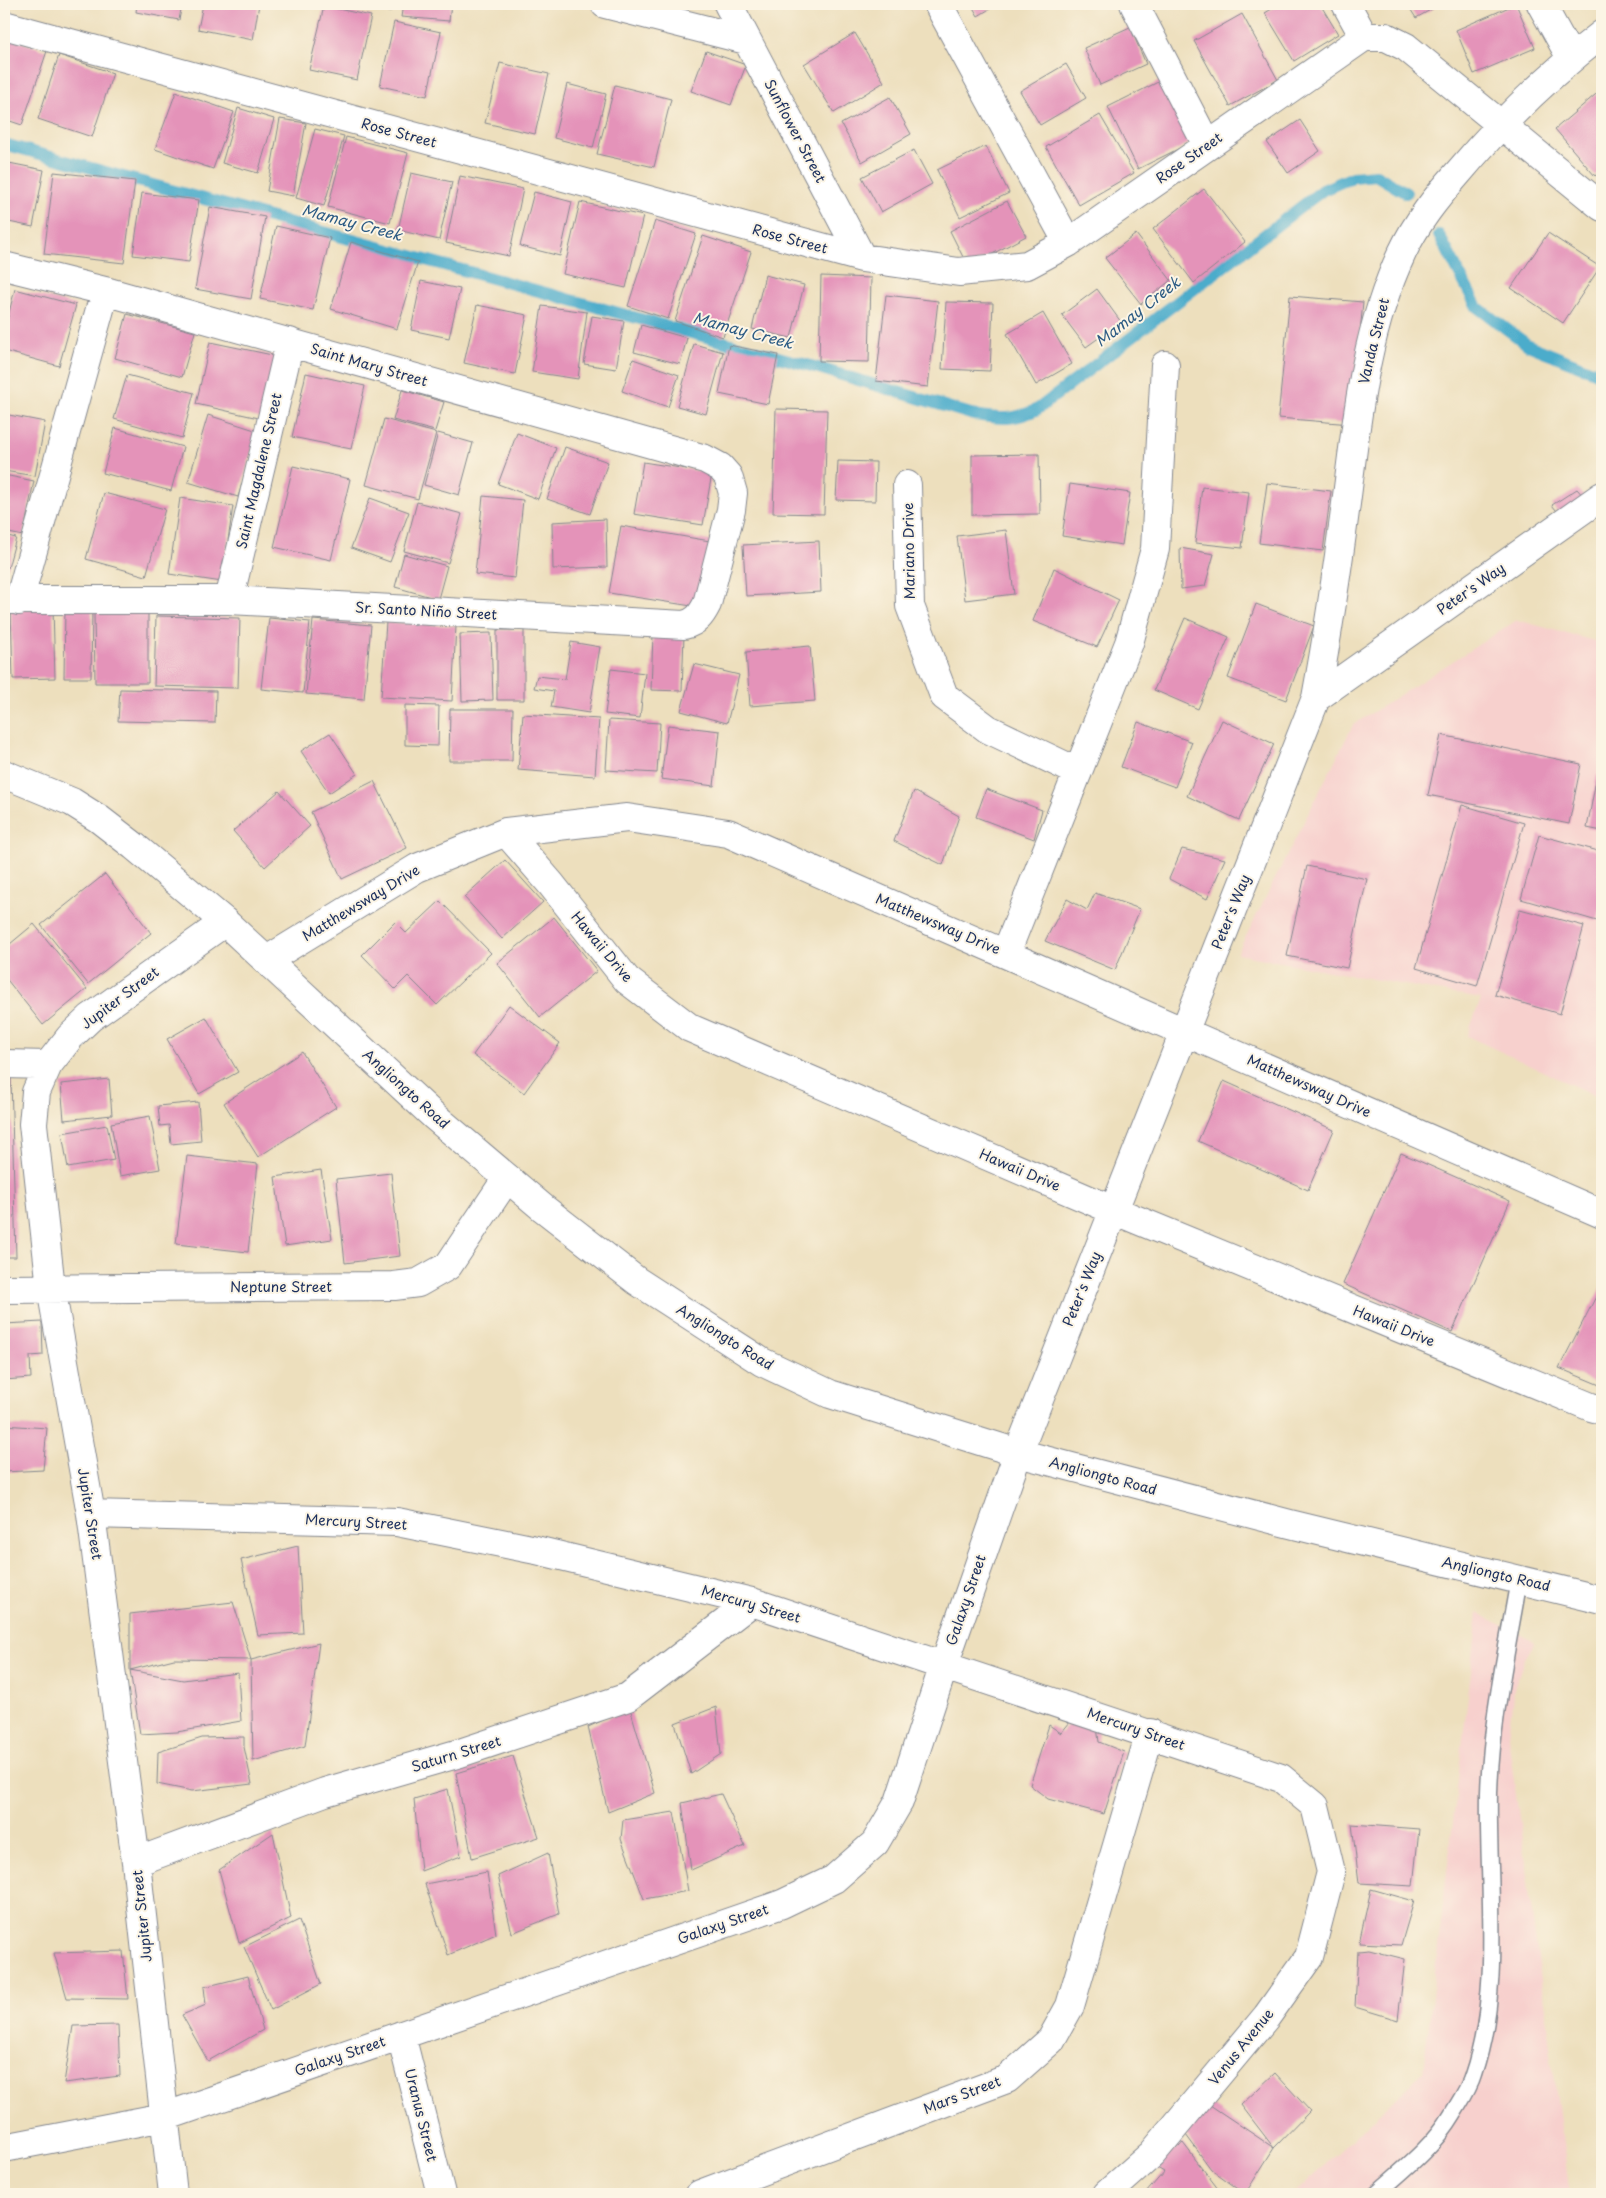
<svg xmlns="http://www.w3.org/2000/svg" width="1606" height="2198" viewBox="0 0 1606 2198" font-family="'Playpen Sans',sans-serif">
  <style>
    .built { fill: #f7d0cd }
    .lines { fill: none; stroke-linecap: round; stroke-linejoin: round }
    .stream { stroke: #4caccb; stroke-width: 12 }
    .building { fill: #e493b9 }
    .service-casing { stroke: #84878e; stroke-width: 19 }
    .minor-casing { stroke: #84878e; stroke-width: 30 }
    .primary-casing { stroke: #84878e; stroke-width: 30 }
    .service { stroke: #fff; stroke-width: 16 }
    .minor { stroke: #fff; stroke-width: 28 }
    .primary { stroke: #fff; stroke-width: 28 }
    .labels { text-anchor: middle; stroke-width: 4; stroke-linejoin: round; paint-order: stroke }
    .street-label { font-size: 14px; fill: #1b2f5e; stroke: #fcf5e5 }
    .water-label { font-size: 15px; font-style: italic; fill: #2c5b84; stroke: #fcf5e5 }
  </style>
  <rect width="100%" height="100%" fill="#fcf5e5"/>
  <filter id="ink" filterUnits="userSpaceOnUse"><feTurbulence type="fractalNoise" baseFrequency=".02" numOctaves="2"/><feDisplacementMap in="SourceGraphic" scale="10" xChannelSelector="R" yChannelSelector="G"/><feConvolveMatrix kernelMatrix="1 2 1 2 8 2 1 2 1" color-interpolation-filters="sRGB"/></filter>
  <filter id="wash" filterUnits="userSpaceOnUse"><feTurbulence type="fractalNoise" baseFrequency=".0096" numOctaves="4" result="noise"/><feDisplacementMap in="SourceGraphic" scale="20" xChannelSelector="R" yChannelSelector="G"/><feGaussianBlur stdDeviation="1.12" result="paint"/><feColorMatrix in="noise" values="0 0 0 0 0 0 0 0 0 0 0 0 0 0 0 0 0 1.4 0 .05"/><feComposite in="paint" operator="in"/></filter>
  <g filter="url(#wash)">
    <rect width="100%" height="100%" fill="#eddfbd"/>
    <!-- built -->
    <path class="built" d="M1517 620 1602 643V1099L1467 1036 1481 999 1237 954 1353 725Z
      M1478 1613 1535 1642 1524 1660 1514 1689 1508 1736 1570 2194H1294L1423 2072Z"/>
    <g class="lines">
      <!-- stream -->
      <path class="stream" d="M4 144 822 369 974 415C1002 419 1012 421 1038 409L1323 190 1353 177 1376 175 1406 193
        M1439 235 1477 307 1528 345 1602 375"/>
    </g>
    <g id="blocks">
      <!-- building -->
      <path class="building" d="M137 4H182L179 20 136 12Z
        M203 4H259L253 40 198 29Z
        M332 4H391L390 12Z
        M403 4H451L449 21 401 17Z
        M971 4H998L978 16Z
        M1280 4H1320L1338 34 1294 61 1265 13Z
        M1407 4H1441L1416 18Z
        M1516 4 1535 48 1474 74 1456 30Z
        M324 6 371 16 357 80 309 70Z
        M1242 14 1278 80 1230 106 1194 41Z
        M394 22 441 32 427 96 380 86Z
        M1130 27 1146 64 1100 85 1084 48Z
        M855 33 884 82 834 113 804 64Z
        M4 36 47 51 22 125 4 119Z
        M706 51 746 65 731 105 691 91Z
        M59 55 113 73 92 137 38 119Z
        M500 63 549 74 535 134 485 123Z
        M1066 64 1086 98 1040 125 1020 91Z
        M1162 80 1192 142 1138 169 1108 107Z
        M567 84 606 94 593 148 554 138Z
        M615 85 671 99 654 167 597 154Z
        M1602 89V170L1595 176 1555 129Z
        M176 92 234 112 213 169 155 149Z
        M890 97 911 134 862 162 841 124Z
        M238 108 274 119 258 173 222 163Z
        M1100 115 1134 173 1079 205 1046 147Z
        M280 119 306 123 293 196 267 191Z
        M1300 120 1320 151 1288 173 1267 142Z
        M315 129 344 136 324 206 296 198Z
        M346 137 408 153 390 223 328 207Z
        M986 146 1009 193 960 217 937 170Z
        M914 150 932 184 881 212 862 177Z
        M4 162 44 170 33 227 4 221Z
        M54 172 135 181 124 263 44 254Z
        M411 173 452 182 439 240 398 230Z
        M460 176 523 189 509 256 446 243Z
        M1204 189 1245 242 1194 283 1153 229Z
        M534 192 572 202 560 256 520 246Z
        M142 193 199 200 189 262 133 255Z
        M1007 201 1026 236 968 267 950 231Z
        M580 202 643 216 626 288 563 274Z
        M210 207 265 217 251 299 195 289Z
        M655 221 696 234 668 319 628 306Z
        M276 226 330 238 313 310 260 299Z
        M1548 233 1600 267 1563 323 1511 288Z
        M1136 234 1171 280 1141 304 1105 258Z
        M703 236 751 252 723 337 675 321Z
        M351 242 418 262 397 329 331 309Z
        M765 275 804 285 791 338 752 329Z
        M821 276 871 278 869 362 819 361Z
        M421 281 460 289 449 338 411 330Z
        M15 289 76 305 59 366 4 351V332Z
        M1097 289 1121 322 1086 347 1062 315Z
        M886 295 938 301 928 387 876 381Z
        M1290 296 1363 302 1351 424 1278 418Z
        M946 302 993 303 990 371 942 369Z
        M477 305 527 315 515 374 464 363Z
        M542 306 587 312 578 379 532 372Z
        M1043 313 1072 364 1036 385 1007 334Z
        M127 314 195 332 182 377 115 358Z
        M592 316 624 321 616 369 584 364Z
        M641 325 687 338 680 364 634 352Z
        M210 342 277 356 263 419 196 404Z
        M694 344 723 352 706 414 677 406Z
        M729 345 778 355 768 404 719 394Z
        M633 359 679 375 668 407 622 391Z
        M306 373 365 386 351 449 292 437Z
        M127 375 194 393 182 438 114 419Z
        M402 390 444 402 435 431 393 420Z
        M776 409 827 410 824 514 773 513Z
        M4 414 45 422 35 476 4 471Z
        M208 415 258 431 238 497 188 482Z
        M384 419 436 433 418 499 366 485Z
        M115 428 183 447 171 491 103 473Z
        M438 433 473 443 459 495 424 485Z
        M517 433 556 448 538 499 498 484Z
        M565 447 608 462 590 514 547 499Z
        M1039 454 1040 514 972 515V455Z
        M838 461 876 462 875 501 836 500Z
        M643 462 712 473 703 525 634 514Z
        M293 466 350 479 331 560 274 547Z
        M4 475 34 481 23 536 4 532Z
        M1267 483 1331 491 1323 551 1259 543Z
        M1070 484 1130 493 1122 545 1062 536Z
        M1202 487 1249 492 1242 548 1195 543Z
        M1577 489 1585 498 1561 516 1552 505Z
        M104 493 165 509 146 576 86 559Z
        M483 496 523 500 515 578 475 574Z
        M180 498 233 506 222 582 169 574Z
        M370 498 409 512 390 562 351 548Z
        M417 502 462 514 448 563 404 551Z
        M606 519 607 567 553 569 552 522Z
        M621 526 710 541 698 607 609 593Z
        M1006 530 1014 594 965 600 957 536Z
        M4 535 16 538 8 568 4 567Z
        M819 541 821 592 746 596 743 545Z
        M1180 548 1214 554 1205 586 1181 589Z
        M404 554 447 566 438 599 395 587Z
        M1054 568 1119 600 1097 647 1033 621Z
        M1256 604 1314 626 1286 700 1228 678Z
        M65 607 92 608 91 678H64Z
        M53 608 55 678 13 679 11 610Z
        M94 612H148V683H95Z
        M156 616 240 618 238 688 154 686Z
        M269 618 310 622 303 693 261 689Z
        M1185 618 1229 637 1198 709 1154 690Z
        M313 620 371 625 364 699 306 694Z
        M386 622 456 626 452 701 381 697Z
        M497 630H524V700H497Z
        M491 633 493 700 462 701 460 634Z
        M653 634 684 635 682 691 651 690Z
        M571 642 600 647 589 713 551 707 554 691 534 688 537 676 565 679Z
        M810 646 815 701 750 706 746 652Z
        M694 664 739 675 727 723 681 711Z
        M611 669 645 673 640 718 605 714Z
        M120 689 216 691 215 723 118 721Z
        M405 705 439 706 438 746 405 745Z
        M450 709H513L512 761H449Z
        M523 714 599 719 595 776 518 770Z
        M609 720 660 723 657 773 606 770Z
        M1222 720 1274 744 1239 820 1187 796Z
        M1138 722 1192 742 1175 787 1121 767Z
        M668 725 720 731 714 786 661 779Z
        M330 733 357 774 329 793 301 751Z
        M1441 735 1581 764 1569 824 1428 795Z
        M1597 775 1602 776V831L1587 828Z
        M374 781 407 848 342 879 311 812Z
        M986 789 1042 810 1034 839 976 817Z
        M279 791 310 826 265 867 233 831Z
        M914 791 959 816 943 865 894 841Z
        M1462 805 1524 823 1477 986 1416 968Z
        M1539 835 1602 852V903L1597 921 1521 899Z
        M1182 849 1225 859 1207 899 1169 879Z
        M505 860 543 902 502 939 464 897Z
        M1307 866 1367 879 1347 968 1287 956Z
        M105 874 151 933 88 984 41 925Z
        M1095 893 1140 909 1115 970 1045 941 1067 899 1087 910Z
        M440 901 491 953 437 1005 408 976 395 989 362 955 395 922 406 933Z
        M1520 909 1584 926 1560 1014 1495 995Z
        M554 917 597 971 540 1017 497 963Z
        M34 924 87 989 43 1025 4 976V949Z
        M509 1005 560 1043 524 1093 473 1055Z
        M206 1017 238 1072 199 1094 167 1039Z
        M302 1052 336 1107 258 1157 224 1103Z
        M4 1079H11L16 1257H4Z
        M109 1079 112 1115 64 1120 61 1084Z
        M1224 1081 1334 1130 1308 1190 1198 1141Z
        M198 1102 201 1141 171 1144 169 1125 160 1126 158 1106Z
        M150 1116 160 1169 120 1176 111 1123Z
        M107 1125 114 1160 68 1168 62 1133Z
        M1401 1153 1510 1201 1452 1332 1343 1284Z
        M187 1156 258 1164 248 1252 176 1244Z
        M321 1170 332 1239 285 1246 275 1177Z
        M391 1173 400 1256 345 1263 336 1179Z
        M1602 1285V1386L1559 1368Z
        M42 1322 43 1355 30 1356 31 1378 4 1380V1324Z
        M4 1425 47 1428 43 1470 4 1472Z
        M298 1546 303 1633 258 1635 241 1560Z
        M233 1602 251 1660 174 1659 130 1670V1614Z
        M319 1643 305 1746 253 1761 251 1660Z
        M130 1670 183 1680 238 1673 241 1721 177 1732 140 1734Z
        M716 1707 721 1754 691 1774 675 1723Z
        M630 1708 655 1793 608 1812 588 1727Z
        M1075 1716 1097 1727 1099 1742 1124 1752 1104 1814 1048 1799 1030 1785 1049 1725 1061 1733Z
        M244 1737V1747L252 1784 192 1791 157 1784 158 1752 202 1738Z
        M513 1756 539 1837 472 1858 456 1773Z
        M448 1789 461 1856 421 1871 414 1799Z
        M721 1794 745 1846 691 1870 682 1803Z
        M674 1812 688 1891 644 1899 621 1839 623 1820Z
        M1352 1824 1419 1829 1413 1886 1359 1883Z
        M273 1833 291 1918 239 1943 219 1870Z
        M548 1853 559 1914 512 1933 498 1876Z
        M487 1872 496 1934 448 1955 425 1884Z
        M1371 1889 1414 1901 1401 1945 1359 1943Z
        M299 1920 321 1984 271 2010 244 1947Z
        M1369 1950 1405 1959 1398 2020 1355 2007 1358 1951Z
        M123 1951 128 1999 67 1998 54 1953Z
        M248 1976 263 2030 208 2061 182 2015 206 2005 204 1987Z
        M118 2025 120 2076 64 2083 73 2026Z
        M1275 2073 1310 2111 1274 2148 1241 2105Z
        M1207 2103 1274 2148 1245 2194 1211 2169 1186 2135Z
        M1183 2143 1222 2194H1145L1164 2172 1152 2165Z"/>
    </g>
  </g>
  <g filter="url(#ink)">
    <use href="#blocks" fill-opacity="0" stroke="#84878e" stroke-width="1"/>
    <g class="lines">
      <!-- service casing -->
      <g class="service-casing">
        <path id="service" d="M1376 2194C1403 2170 1433 2147 1452 2115 1459 2103 1469 2089 1473 2075 1503 1987 1487 1885 1489 1793 1491 1721 1507 1650 1519 1579"/>
      </g>
      <!-- minor casing -->
      <g class="minor-casing">
        <path id="minor" d="M605 4 746 40
          M728 4 862 258
          M938 4 1068 243
          M1134 4 1207 145
          M1346 4 1364 37
          M1541 4 1571 58
          M4 25 862 258 959 272 1027 265 1068 243 1364 37H1386L1406 47 1602 207
          M4 266 105 291 705 459 720 467 728 476 733 493 731 510 707 604C701 616 696 622 684 625L229 600H4
          M907 485 910 606 944 696 988 729 1078 772
          M229 600 290 342
          M19 601 105 291
          M1316 698 1602 496
          M506 832 551 884 627 980 690 1028 1113 1210 1591 1407 1602 1410
          M1006 953 1129 643 1155 549 1165 365
          M267 960 417 868 506 832 627 818 728 833 1602 1214
          M4 1064 48 1065
          M4 1289 394 1286 418 1283 448 1266 507 1178
          M91 1514 397 1522 536 1550 752 1602 1281 1778 1315 1806 1331 1872 1309 1957 1267 2016 1152 2154 1107 2194
          M136 1862 325 1792 460 1753 628 1697 752 1602
          M401 2035 441 2194
          M4 2148 164 2117 782 1904 834 1879 875 1843 899 1802 944 1665 1018 1453 1316 698C1329 628 1339 559 1348 488 1358 408 1367 327 1402 253 1416 223 1436 198 1458 173 1501 122 1549 75 1602 34
          M173 2194 136 1862 91 1514 51 1288 33 1124 36 1092 48 1065 70 1037 90 1018 225 922
          M700 2194 1007 2079 1051 2040 1070 2006 1150 1733"/>
      </g>
      <!-- primary casing -->
      <g class="primary-casing">
        <path id="primary" d="M4 774 72 802 99 819 134 846 225 922 434 1116 543 1208 637 1281 762 1362 830 1394 1018 1453 1290 1524 1602 1600"/>
      </g>
      <!-- service -->
      <use href="#service" class="service"/>
      <!-- minor -->
      <use href="#minor" class="minor"/>
      <!-- primary -->
      <use href="#primary" class="primary"/>
    </g>
  </g>
  <g class="labels">
    <!-- street labels -->
    <g class="street-label">
      <text transform="translate(795 131) rotate(62)" y="5">Sunflower Street</text>
      <text transform="translate(399 133) rotate(15)" y="5">Rose Street</text>
      <text transform="translate(1189 158) rotate(-35)" y="5">Rose Street</text>
      <text transform="translate(790 239) rotate(15)" y="5">Rose Street</text>
      <text transform="translate(1374 341) rotate(-76)" y="5">Vanda Street</text>
      <text transform="translate(369 365) rotate(16)" y="5">Saint Mary Street</text>
      <text transform="translate(259 471) rotate(-77)" y="5">Saint Magdalene Street</text>
      <text transform="translate(909 551) rotate(-91)" y="5">Mariano Drive</text>
      <text transform="translate(1471 589) rotate(-35)" y="5">Peter's Way</text>
      <text transform="translate(426 611) rotate(3)" y="5">Sr. Santo Niño Street</text>
      <text transform="translate(361 903) rotate(-31)" y="5">Matthewsway Drive</text>
      <text transform="translate(1231 912) rotate(-68)" y="5">Peter's Way</text>
      <text transform="translate(938 924) rotate(23)" y="5">Matthewsway Drive</text>
      <text transform="translate(602 947) rotate(50)" y="5">Hawaii Drive</text>
      <text transform="translate(120 998) rotate(-37)" y="5">Jupiter Street</text>
      <text transform="translate(1309 1086) rotate(24)" y="5">Matthewsway Drive</text>
      <text transform="translate(406 1089) rotate(42)" y="5">Angliongto Road</text>
      <text transform="translate(1020 1170) rotate(23)" y="5">Hawaii Drive</text>
      <text x="281" y="1292">Neptune Street</text>
      <text transform="translate(1082 1289) rotate(-68)" y="5">Peter's Way</text>
      <text transform="translate(1394 1326) rotate(22)" y="5">Hawaii Drive</text>
      <text transform="translate(725 1337) rotate(32)" y="5">Angliongto Road</text>
      <text transform="translate(1103 1476) rotate(15)" y="5">Angliongto Road</text>
      <text transform="translate(90 1514) rotate(81)" y="5">Jupiter Street</text>
      <text transform="translate(356 1522) rotate(3)" y="5">Mercury Street</text>
      <text transform="translate(1496 1574) rotate(13)" y="5">Angliongto Road</text>
      <text transform="translate(966 1600) rotate(-71)" y="5">Galaxy Street</text>
      <text transform="translate(751 1604) rotate(16)" y="5">Mercury Street</text>
      <text transform="translate(1136 1729) rotate(19)" y="5">Mercury Street</text>
      <text transform="translate(456 1754) rotate(-17)" y="5">Saturn Street</text>
      <text transform="translate(142 1916) rotate(-96)" y="5">Jupiter Street</text>
      <text transform="translate(723 1924) rotate(-19)" y="5">Galaxy Street</text>
      <text transform="translate(1241 2047) rotate(-51)" y="5">Venus Avenue</text>
      <text transform="translate(340 2056) rotate(-19)" y="5">Galaxy Street</text>
      <text transform="translate(962 2095) rotate(-21)" y="5">Mars Street</text>
      <text transform="translate(421 2115) rotate(76)" y="5">Uranus Street</text>
    </g>
    <!-- water labels -->
    <g class="water-label">
      <text transform="translate(352 223) rotate(15)" y="5">Mamay Creek</text>
      <text transform="translate(1138 312) rotate(-38)" y="5">Mamay Creek</text>
      <text transform="translate(743 331) rotate(15)" y="5">Mamay Creek</text>
    </g>
  </g>
  <!-- margin -->
  <rect width="1606" height="2198" fill="none" stroke="#fcf5e5" stroke-width="20"/>
</svg>
